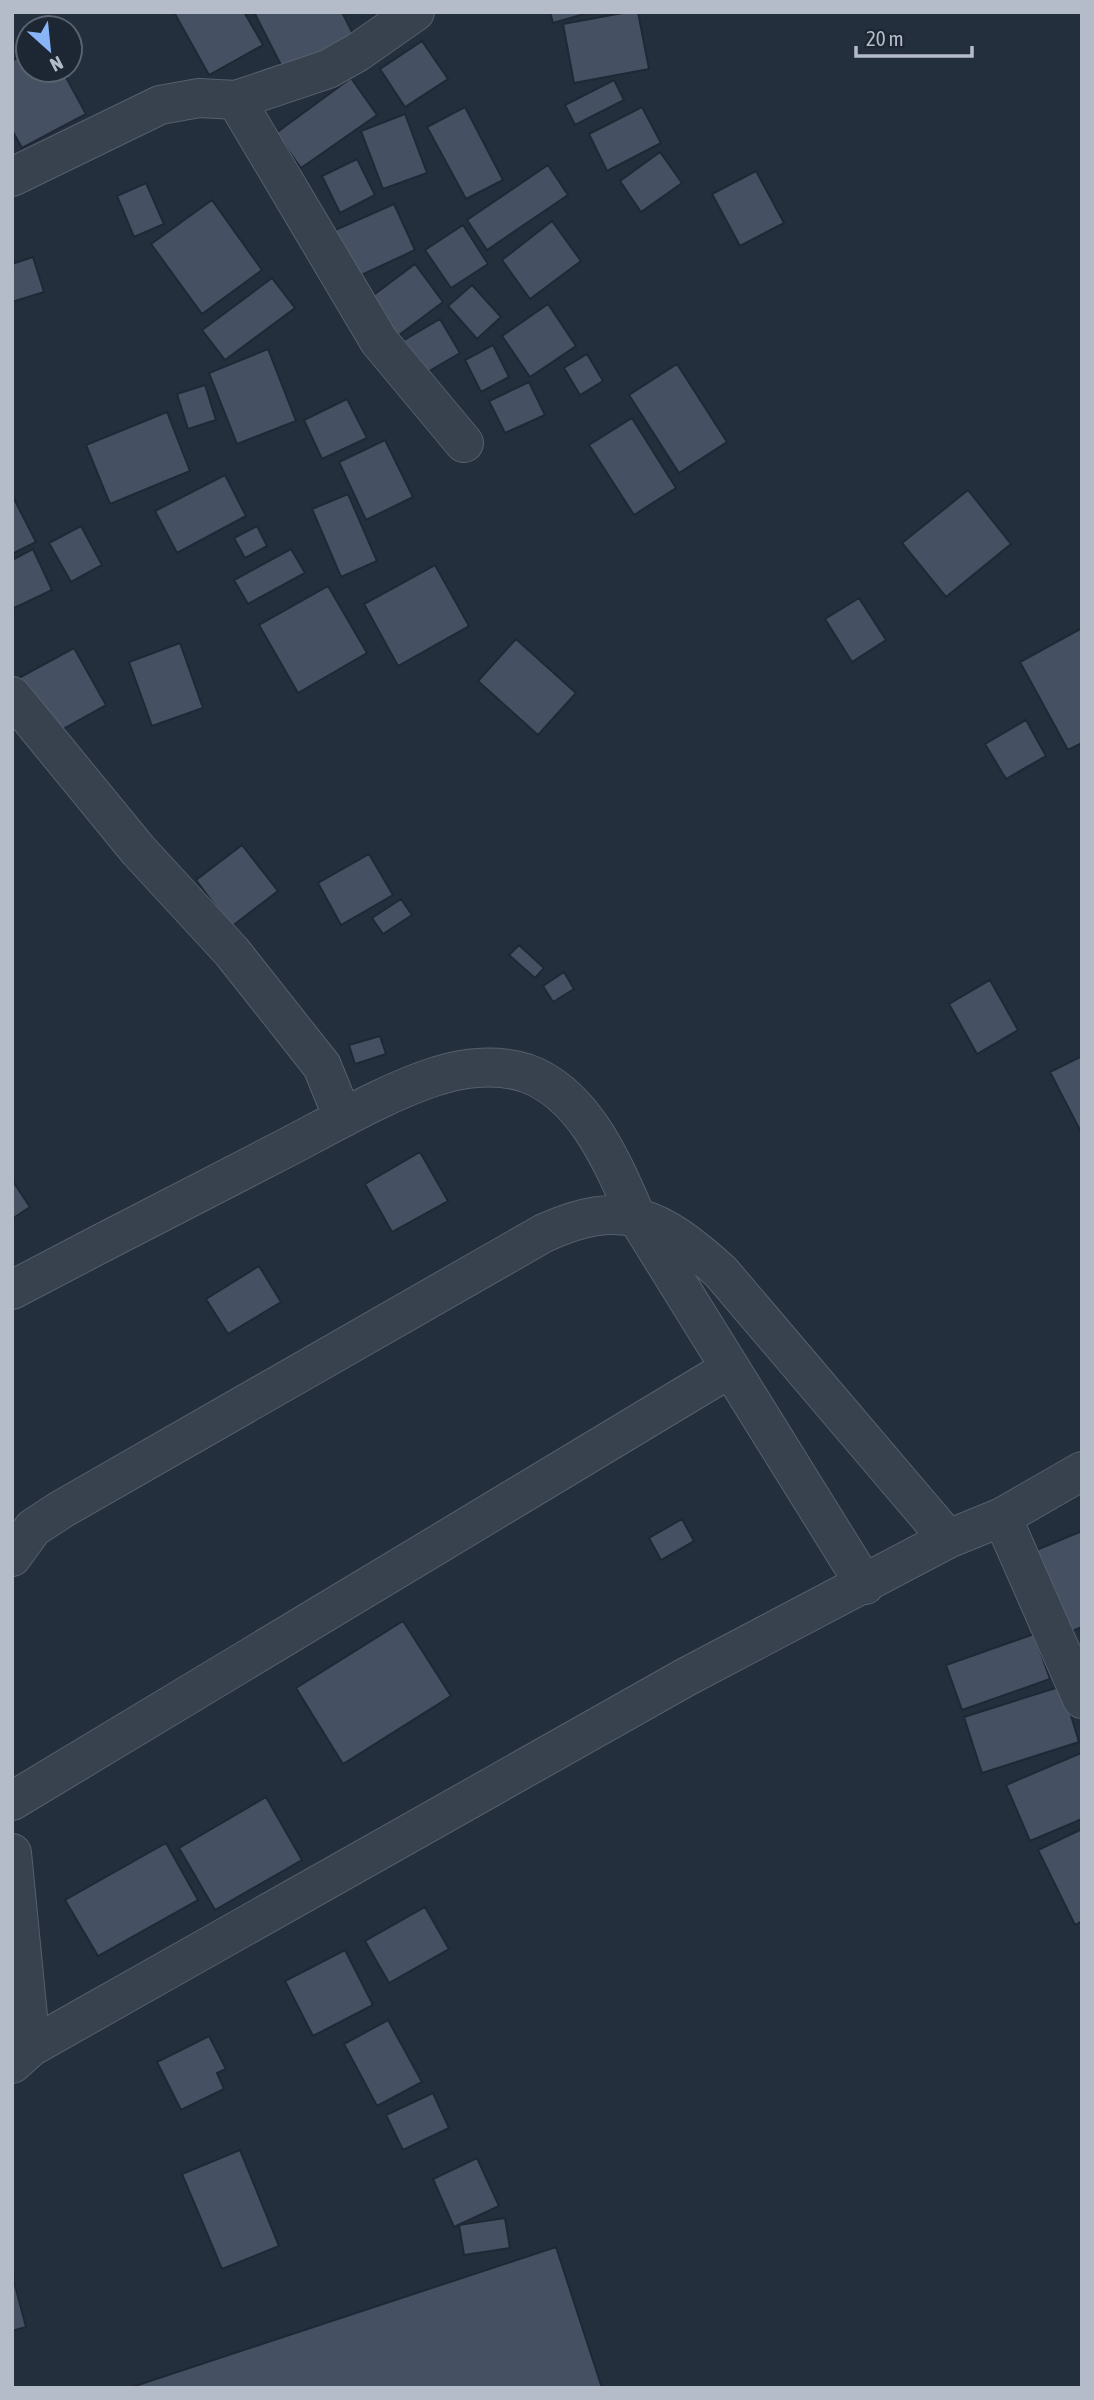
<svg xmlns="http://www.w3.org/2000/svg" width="1094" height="2400" viewBox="0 0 1094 2400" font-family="'Asap Condensed',sans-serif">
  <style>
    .building { fill: #455162; stroke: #1f2835; stroke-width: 2 }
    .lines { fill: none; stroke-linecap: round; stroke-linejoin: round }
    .street-casing { stroke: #565f6c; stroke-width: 40 }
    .street { stroke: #38414e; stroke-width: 38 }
  </style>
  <rect width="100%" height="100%" fill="#242f3e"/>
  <!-- building -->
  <path class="building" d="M179 12H244L263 45 209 75 175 14Z
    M254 12H342L354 36 284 71Z
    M550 12H591L553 23Z
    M628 12H638L649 69 574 83 563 24Z
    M422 41 448 79 405 107 380 69Z
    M28 52V70H62L86 114 22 148 12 130V61Z
    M351 78 377 115 301 168 276 133Z
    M614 80 624 100 575 125 565 105Z
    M465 107 503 180 466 199 427 127Z
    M642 107 661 143 607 171 589 134Z
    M405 114 427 173 383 189 361 131Z
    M660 152 682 183 641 212 620 181Z
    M357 159 375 195 340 213 322 176Z
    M548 165 568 195 487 250 467 220Z
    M756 171 784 223 740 246 712 194Z
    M146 183 164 224 134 237 117 196Z
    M212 200 262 270 202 314 151 244Z
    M394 204 415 250 355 278 333 231Z
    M552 221 581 261 530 299 502 260Z
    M463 225 488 264 451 288 425 250Z
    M33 257 44 292 12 302V264Z
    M415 264 443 302 395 338 367 300Z
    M272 278 295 308 225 360 202 330Z
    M472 285 501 317 477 339 448 306Z
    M548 304 576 346 530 377 502 336Z
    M440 319 460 353 419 377 399 343Z
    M493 345 509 377 481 392 465 360Z
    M268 349 296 421 237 444 209 373Z
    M587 354 603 381 580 395 564 368Z
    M677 364 727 442 679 473 629 395Z
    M529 382 545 415 505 433 489 401Z
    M205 385 216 420 188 429 177 394Z
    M347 399 367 438 322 459 304 420Z
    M167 412 190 471 110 504 86 445Z
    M632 418 676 488 634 515 589 445Z
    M385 440 413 497 366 520 339 462Z
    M225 475 246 516 177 553 155 511Z
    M968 490 1011 544 946 597 902 543Z
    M348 494 377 561 341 577 312 509Z
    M12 495 36 542 12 554Z
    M81 526 102 565 71 582 49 543Z
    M257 526 267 546 245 558 234 538Z
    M33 549 52 590 12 609V560Z
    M291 549 305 573 248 604 234 580Z
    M435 565 469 626 398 666 364 604Z
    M328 586 367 653 298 693 259 625Z
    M859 598 886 640 852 662 825 619Z
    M1082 628V743L1068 750 1020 662Z
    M516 639 576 693 538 735 478 681Z
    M180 643 203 708 152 726 129 662Z
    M74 648 106 705 47 738 15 680Z
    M1026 720 1046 756 1006 779 985 744Z
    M242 845 278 891 231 927 196 880Z
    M369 854 393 895 341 925 318 883Z
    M401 899 412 915 383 934 372 918Z
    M519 945 544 968 535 978 509 955Z
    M564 972 574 989 553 1002 543 986Z
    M990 980 1018 1030 977 1054 949 1004Z
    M380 1036 386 1054 355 1064 349 1045Z
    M1082 1056V1134L1050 1072Z
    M420 1152 448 1201 392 1232 365 1184Z
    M12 1180 30 1207 12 1219Z
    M259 1266 281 1302 228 1334 206 1299Z
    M682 1519 694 1541 661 1560 649 1538Z
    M1082 1531V1627L1068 1633 1034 1551Z
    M403 1621 451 1696 343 1764 296 1688Z
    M1034 1634 1050 1679 962 1710 946 1665Z
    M1062 1686 1079 1742 982 1773 964 1717Z
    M1081 1753 1082 1819 1030 1841 1006 1785Z
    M266 1797 302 1860 215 1910 179 1848Z
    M1082 1829V1921L1075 1925 1038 1850Z
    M166 1843 198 1900 98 1956 65 1900Z
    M425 1907 449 1949 389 1983 365 1941Z
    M345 1950 373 2005 313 2036 285 1981Z
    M388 2020 422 2082 377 2106 344 2044Z
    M209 2036 226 2069 217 2073 224 2089 181 2110 157 2062Z
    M433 2093 449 2128 403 2150 386 2115Z
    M240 2150 279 2246 222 2269 182 2174Z
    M477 2158 499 2206 454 2227 433 2179Z
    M505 2218 510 2248 464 2255 459 2225Z
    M556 2247 602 2388H129Z
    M12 2274 26 2327 12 2331Z"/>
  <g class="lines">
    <!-- street casing -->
    <g class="street-casing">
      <path id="street" d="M236 100 379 341 464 443
        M12 177 160 105 199 98 236 100 328 69 358 52 415 12
        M12 696 138 850 232 952 322 1066 343 1118
        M12 1290C101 1243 191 1197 280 1151 327 1127 388 1091 437 1076 464 1067 498 1064 526 1073 585 1094 613 1164 636 1216L865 1585
        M1002 1517 1082 1699
        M12 1557 33 1528 62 1509 544 1233C622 1197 660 1217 721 1272L948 1539
        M12 1801 729 1369
        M12 1853 31 2047
        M12 2064 31 2047 686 1677 948 1539 1002 1517 1082 1471"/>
    </g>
    <!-- street -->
    <use href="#street" class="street"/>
  </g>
  <!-- border -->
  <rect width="1094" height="2400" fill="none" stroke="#b4bcc9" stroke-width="28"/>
  <!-- north arrow -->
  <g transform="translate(49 49) rotate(153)"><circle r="33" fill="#1d2633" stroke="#59626f" stroke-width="2"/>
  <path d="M0-5L12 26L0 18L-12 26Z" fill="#8ab4f8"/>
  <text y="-10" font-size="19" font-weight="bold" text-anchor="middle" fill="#b4bcc9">N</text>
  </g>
  <!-- scale -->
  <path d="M856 46v10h116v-10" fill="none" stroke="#b4bcc9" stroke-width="3.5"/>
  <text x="866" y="46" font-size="21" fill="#b4bcc9" stroke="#1d2633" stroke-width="5" paint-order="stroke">20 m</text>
</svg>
